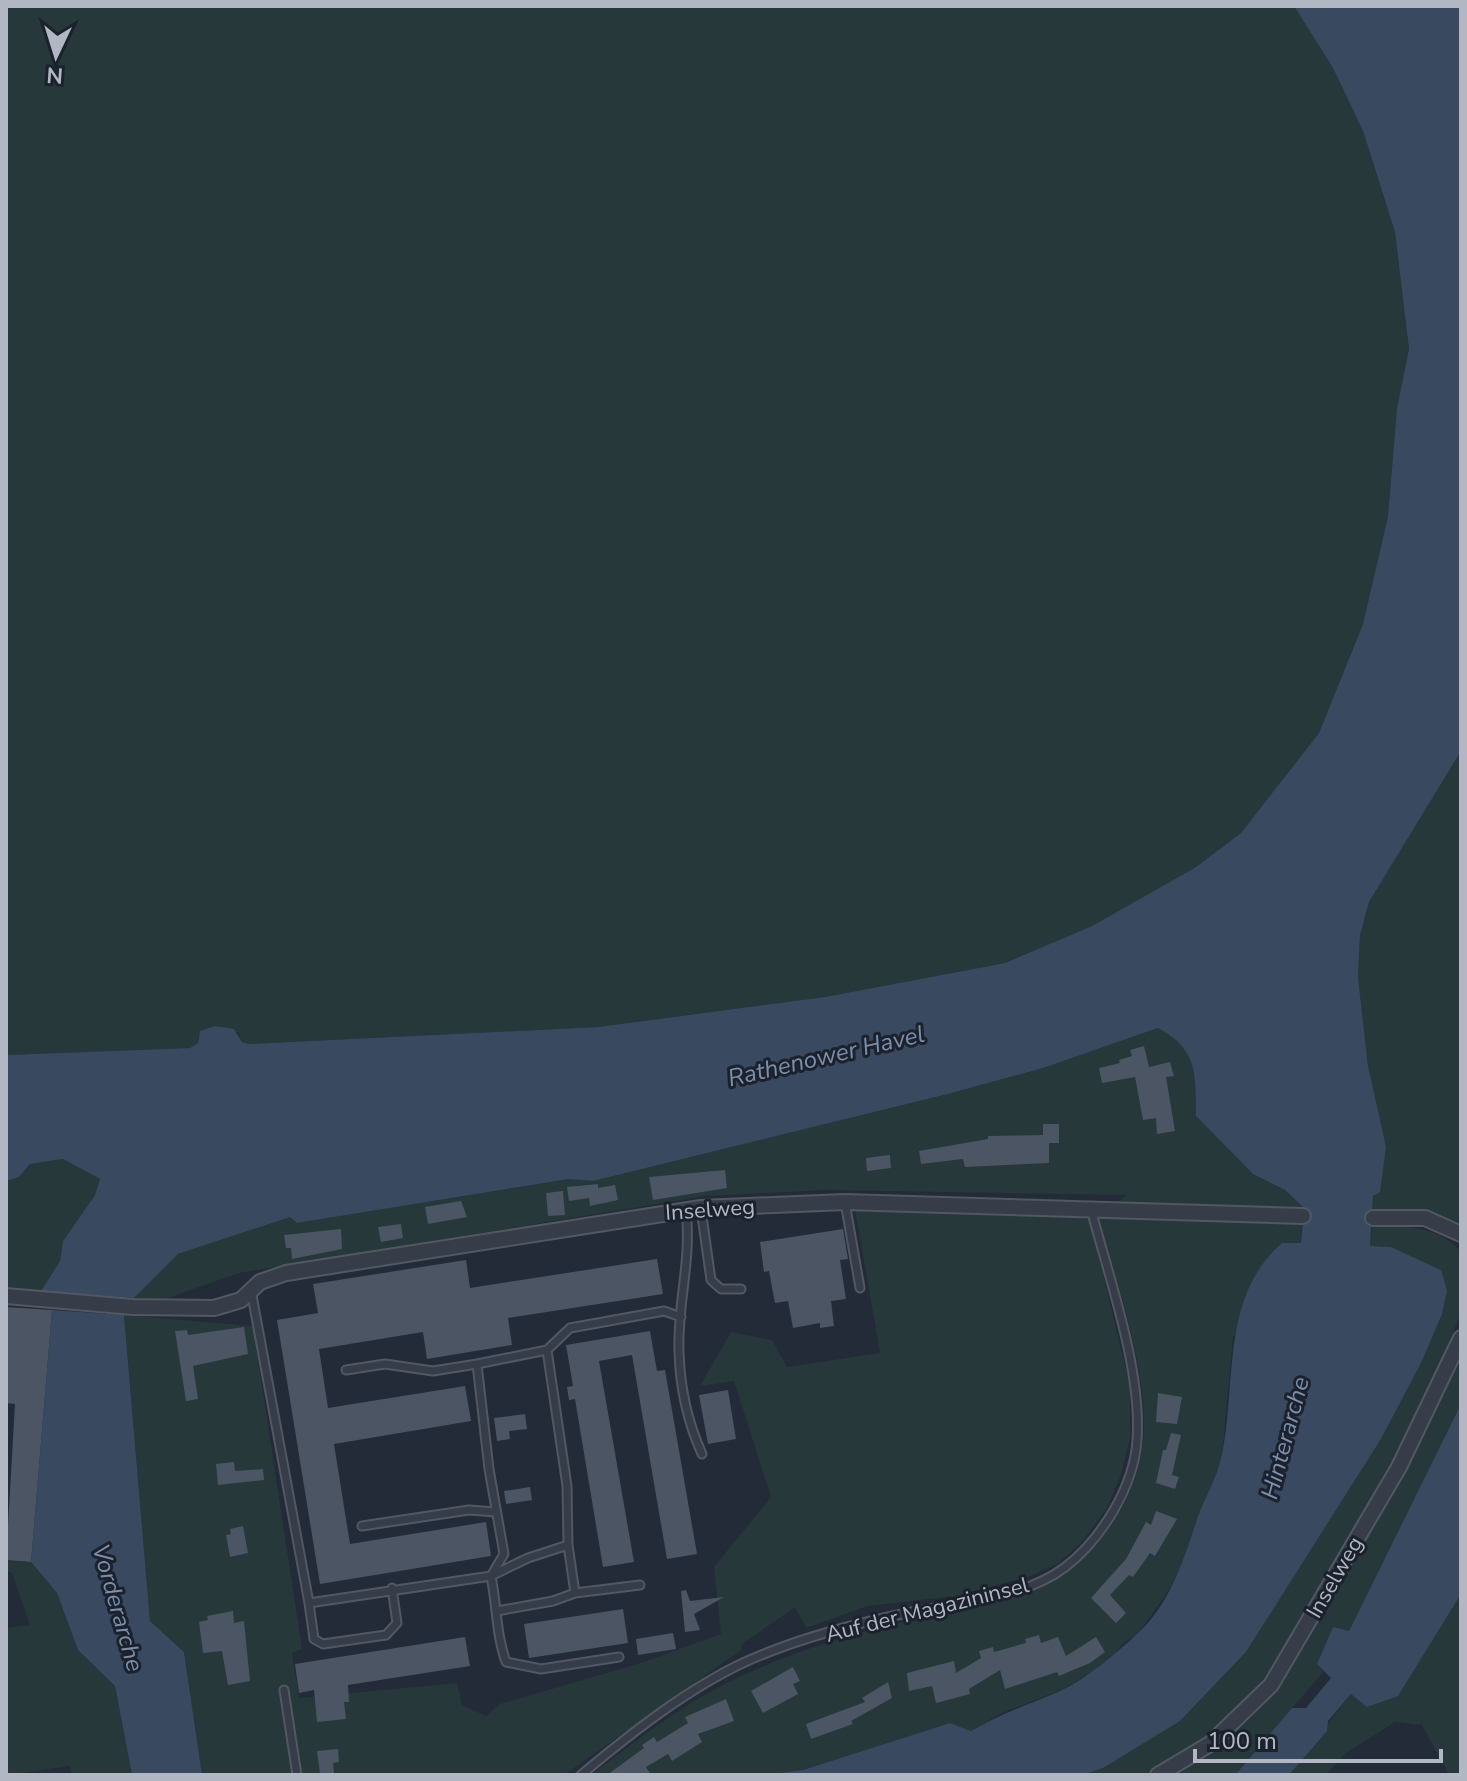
<svg xmlns="http://www.w3.org/2000/svg" width="1467" height="1781" viewBox="0 0 1467 1781" font-family="'Nunito Sans',sans-serif">
  <style>
    .green { fill: #26383a }
    .water { fill: #394960 }
    .building { fill: #4b5563 }
    .lines { fill: none; stroke-linecap: round; stroke-linejoin: round }
    .lane-casing { stroke: #515863; stroke-width: 11 }
    .street-casing { stroke: #515863; stroke-width: 18 }
    .lane { stroke: #363d48; stroke-width: 7 }
    .street { stroke: #363d48; stroke-width: 14 }
    .labels { text-anchor: middle; stroke-width: 6; stroke-linejoin: round; paint-order: stroke }
    .street-label { font-size: 22px; fill: #b1b8c4; stroke: #1c222d }
    .water-label { font-size: 24px; font-style: italic; fill: #7c8eaa; stroke: #1c222d }
  </style>
  <rect width="100%" height="100%" fill="#232b38"/>
  <!-- green -->
  <path class="green" d="M6 6H1294L1333 68 1363 131 1395 232 1409 349 1397 408 1388 516 1363 624 1319 733 1241 833 1196 867 1092 926 1005 963 825 997 598 1027 249 1044 242 1042 238 1032 198 1036V1043L190 1048 6 1055Z
    M1461 751V1223L1424 1210H1372L1368 1066 1358 977 1360 935 1369 902Z
    M1158 1028C1199 1050 1195 1075 1196 1116L1253 1174 1285 1190 1304 1208 1282 1206 1279 1220 1302 1221 1301 1244 1233 1337 1222 1457 1188 1552 1171 1587 1138 1634 1123 1643 1110 1661 1063 1689 1000 1714 971 1731 950 1723 803 1770 764 1775H591C641 1737 690 1698 748 1673 791 1653 839 1638 885 1626 928 1616 972 1609 1015 1597 1081 1578 1136 1512 1143 1443 1150 1373 1117 1287 1100 1219L1126 1195 825 1190 705 1196 239 1273 168 1298H134L178 1254 290 1217 297 1223 569 1179 593 1181 948 1094 1043 1068Z
    M63 1159 100 1179 95 1195 63 1241 60 1261 41 1291 6 1288V1181L19 1177 30 1164Z
    M855 1209 1072 1214 1090 1220 1130 1386V1438L1121 1475 1107 1508 1082 1542 1057 1564 1031 1576 956 1596 867 1606 806 1628 795 1607 742 1644 741 1650 564 1775H202L184 1652 150 1621 124 1315 253 1326 302 1649 292 1653 299 1698 457 1683 462 1705 486 1716 500 1704 641 1663 721 1634 714 1567 771 1497 734 1381 700 1386 731 1332 772 1340 787 1367 880 1353Z
    M1372 1224C1405 1227 1438 1225 1461 1252V1313L1437 1371 1393 1461 1264 1681 1204 1740 1145 1775H1082L1103 1767 1180 1721 1246 1652 1381 1439 1421 1363 1441 1270 1391 1247 1370 1246Z
    M1461 1359V1404L1349 1631 1333 1628 1317 1664 1324 1671 1235 1775H1171C1217 1747 1255 1717 1287 1674L1406 1471Z
    M6 1561 31 1562 57 1593 78 1650 115 1686 132 1775H72L70 1766 6 1775V1628L30 1625 12 1573 6 1571Z
    M1461 1594V1775H1449L1422 1725 1395 1722 1346 1753 1326 1775H1289C1313 1747 1329 1721 1352 1693L1367 1707 1398 1695Z"/>
  <!-- water -->
  <path class="water" d="M1294 6H1461V751L1369 902 1360 935 1358 977 1368 1066 1386 1147 1380 1192 1373 1196 1370 1246 1391 1247 1441 1270 1447 1290 1442 1314 1421 1363 1381 1439 1246 1652 1180 1721 1103 1768 1082 1775H764L803 1770 950 1723 971 1731C1000 1714 1030 1704 1060 1691 1089 1677 1114 1655 1137 1634 1170 1605 1185 1556 1198 1516 1206 1496 1218 1475 1222 1454 1237 1382 1220 1297 1282 1243H1301L1304 1208 1285 1190 1253 1174 1196 1116C1195 1075 1199 1050 1158 1028L1043 1068 948 1094 593 1181 569 1179 297 1223 290 1217 178 1254 134 1298 41 1291 60 1261 63 1241 95 1195 100 1179 63 1159 30 1164 19 1177 6 1181V1055L190 1048 198 1043 200 1031 215 1026 234 1029 242 1042 249 1044 598 1027 825 997 1005 963 1092 926 1196 867 1241 833 1319 733 1363 624 1388 516 1397 408 1409 349 1395 232 1363 131 1333 68Z
    M52 1310 124 1315 150 1621 184 1652 202 1775H132L115 1686 78 1650 57 1593 31 1562Z
    M1461 1404V1594L1398 1696 1367 1707 1351 1694 1328 1721 1327 1731 1289 1775H1235L1292 1708H1306L1331 1678 1317 1664 1333 1627 1349 1631Z"/>
  <!-- building -->
  <path class="building" d="M1144 1046 1149 1067 1170 1062 1174 1076 1166 1077 1175 1131 1157 1134 1156 1118 1143 1120 1135 1077 1102 1083 1099 1068 1120 1063 1119 1060 1132 1056 1130 1050Z
    M1043 1124H1059V1143H1049V1163L965 1167 963 1159 921 1164 919 1151 988 1139V1136L1043 1135Z
    M890 1155 891 1168 867 1171 866 1158Z
    M725 1170 727 1188 653 1200 649 1177Z
    M598 1184V1188L615 1185 618 1200 590 1206 589 1198 569 1201 567 1187Z
    M563 1191 565 1215 548 1216 546 1193Z
    M461 1201 467 1217 428 1224 425 1207Z
    M401 1224 403 1238 381 1242 378 1227Z
    M341 1229 342 1249 292 1259 291 1248H286L284 1235Z
    M843 1229 848 1259 840 1260 846 1299 831 1301 834 1326 820 1328V1323L793 1328 788 1301 775 1303 769 1271 764 1272 760 1242Z
    M657 1259 663 1294 508 1318 512 1345 427 1359 423 1332 319 1349 328 1408 465 1386 471 1421 334 1444 350 1544 486 1522 491 1556 320 1584 277 1320 318 1313 313 1284 466 1260 470 1288Z
    M6 1307 52 1310 31 1562 6 1560 15 1404 6 1403Z
    M244 1327 248 1354 193 1366 198 1399 186 1401 175 1331 187 1330 188 1335Z
    M650 1331 657 1371 665 1370 697 1554 667 1559 632 1355 599 1361 634 1562 603 1567 575 1399 569 1400 567 1387 573 1386 566 1345Z
    M728 1390 736 1439 708 1444 699 1395Z
    M1158 1393 1182 1397 1177 1424 1156 1422Z
    M525 1414 527 1429 509 1431 510 1439 497 1441 494 1418Z
    M1171 1433 1181 1435 1172 1475 1179 1477 1175 1489 1156 1483 1163 1450H1166Z
    M234 1462 235 1471 263 1469 264 1480 218 1485 216 1464Z
    M530 1487 532 1500 506 1504 504 1491Z
    M1156 1511 1177 1519 1155 1556 1150 1553 1133 1577 1129 1575 1110 1595 1126 1613 1116 1623 1091 1598 1126 1559 1146 1522 1151 1525Z
    M243 1526 248 1553 230 1557 226 1535 231 1534 230 1529Z
    M686 1590 690 1601 724 1597 694 1614 700 1630 685 1632 681 1591Z
    M623 1609 628 1643 529 1658 524 1624Z
    M233 1611 234 1623 244 1621 250 1681 228 1685 222 1651 203 1653 199 1622 208 1620 207 1616Z
    M673 1633 676 1649 638 1655 636 1639Z
    M1039 1635 1041 1643 1058 1637 1066 1656 1096 1637 1105 1652 1090 1663 1059 1676 1057 1672 1005 1689 1000 1670 969 1689 970 1694 936 1703 932 1686 909 1691 907 1673 954 1661 956 1673 981 1658 979 1651 993 1647 994 1652 1026 1643 1025 1639Z
    M465 1637 470 1666 348 1685 349 1702H344L346 1719 317 1722 314 1690 299 1693 295 1664Z
    M793 1667 800 1681 793 1684 798 1694 763 1713 751 1691Z
    M888 1682 892 1698 851 1721 853 1724 811 1739 806 1724 865 1702 862 1698Z
    M726 1699 734 1721 698 1734 702 1742 672 1761 668 1754 646 1767 651 1775H607L644 1748 642 1745 654 1737 657 1742 688 1723 685 1717Z
    M338 1749 339 1762 333 1763 334 1773 320 1774 317 1751Z"/>
  <g class="lines">
    <!-- lane casing -->
    <g class="lane-casing">
      <path id="lane" d="M845 1202 860 1288
        M701 1209 711 1280 721 1289H741
        M686 1211C692 1259 677 1305 679 1352 680 1386 688 1423 702 1454
        M251 1290 309 1603 491 1576 528 1558 568 1545 567 1486 547 1350
        M477 1364 489 1469 504 1554 491 1576C497 1606 496 1634 506 1662L541 1669 619 1657
        M346 1370 385 1364 433 1371 477 1364 547 1350 570 1328 664 1311 681 1317
        M362 1526 469 1510 496 1512
        M575 1593 640 1585
        M309 1603 314 1639 323 1644 386 1635 397 1623 392 1588
        M497 1611 553 1601 575 1593 568 1545
        M284 1690 297 1775
        M581 1775C630 1734 687 1689 745 1662 796 1639 853 1624 907 1613 957 1603 1022 1599 1064 1568 1101 1540 1134 1487 1137 1440 1142 1370 1109 1278 1091 1209"/>
    </g>
    <!-- street casing -->
    <g class="street-casing">
      <path id="street" d="M1373 1218H1425L1461 1234
        M6 1296 133 1307 214 1308 241 1300 260 1282 286 1273 701 1208 845 1202 1303 1216
        M1158 1775 1210 1744 1271 1685 1399 1467 1461 1338"/>
    </g>
    <!-- lane -->
    <use href="#lane" class="lane"/>
    <!-- street -->
    <use href="#street" class="street"/>
  </g>
  <g class="labels">
    <!-- street labels -->
    <g class="street-label">
      <text transform="translate(710 1209) rotate(-4)" y="8">Inselweg</text>
      <text transform="translate(1334 1577) rotate(-60)" y="8">Inselweg</text>
      <text transform="translate(927 1609) rotate(-14)" y="8">Auf der Magazininsel</text>
    </g>
    <!-- water labels -->
    <g class="water-label">
      <text transform="translate(826 1056) rotate(-13)" y="8">Rathenower Havel</text>
      <text transform="translate(1285 1438) rotate(-75)" y="8">Hinterarche</text>
      <text transform="translate(118 1608) rotate(74)" y="8">Vorderarche</text>
    </g>
  </g>
  <!-- border -->
  <rect width="1467" height="1781" fill="none" stroke="#b1b8c4" stroke-width="16"/>
  <!-- north arrow -->
  <g transform="translate(56 56) rotate(184)" stroke="#1c222d" stroke-width="6" paint-order="stroke">
  <path d="M0-6L14 30L0 20L-14 30Z" fill="#b1b8c4"/>
  <text y="-12" font-size="22" font-weight="bold" text-anchor="middle" fill="#b1b8c4">N</text>
  </g>
  <!-- scale -->
  <path d="M1195 1749v12h246v-12" fill="none" stroke="#b1b8c4" stroke-width="4"/>
  <text x="1207" y="1749" font-size="24" fill="#b1b8c4" stroke="#1c222d" stroke-width="6" paint-order="stroke">100 m</text>
</svg>
